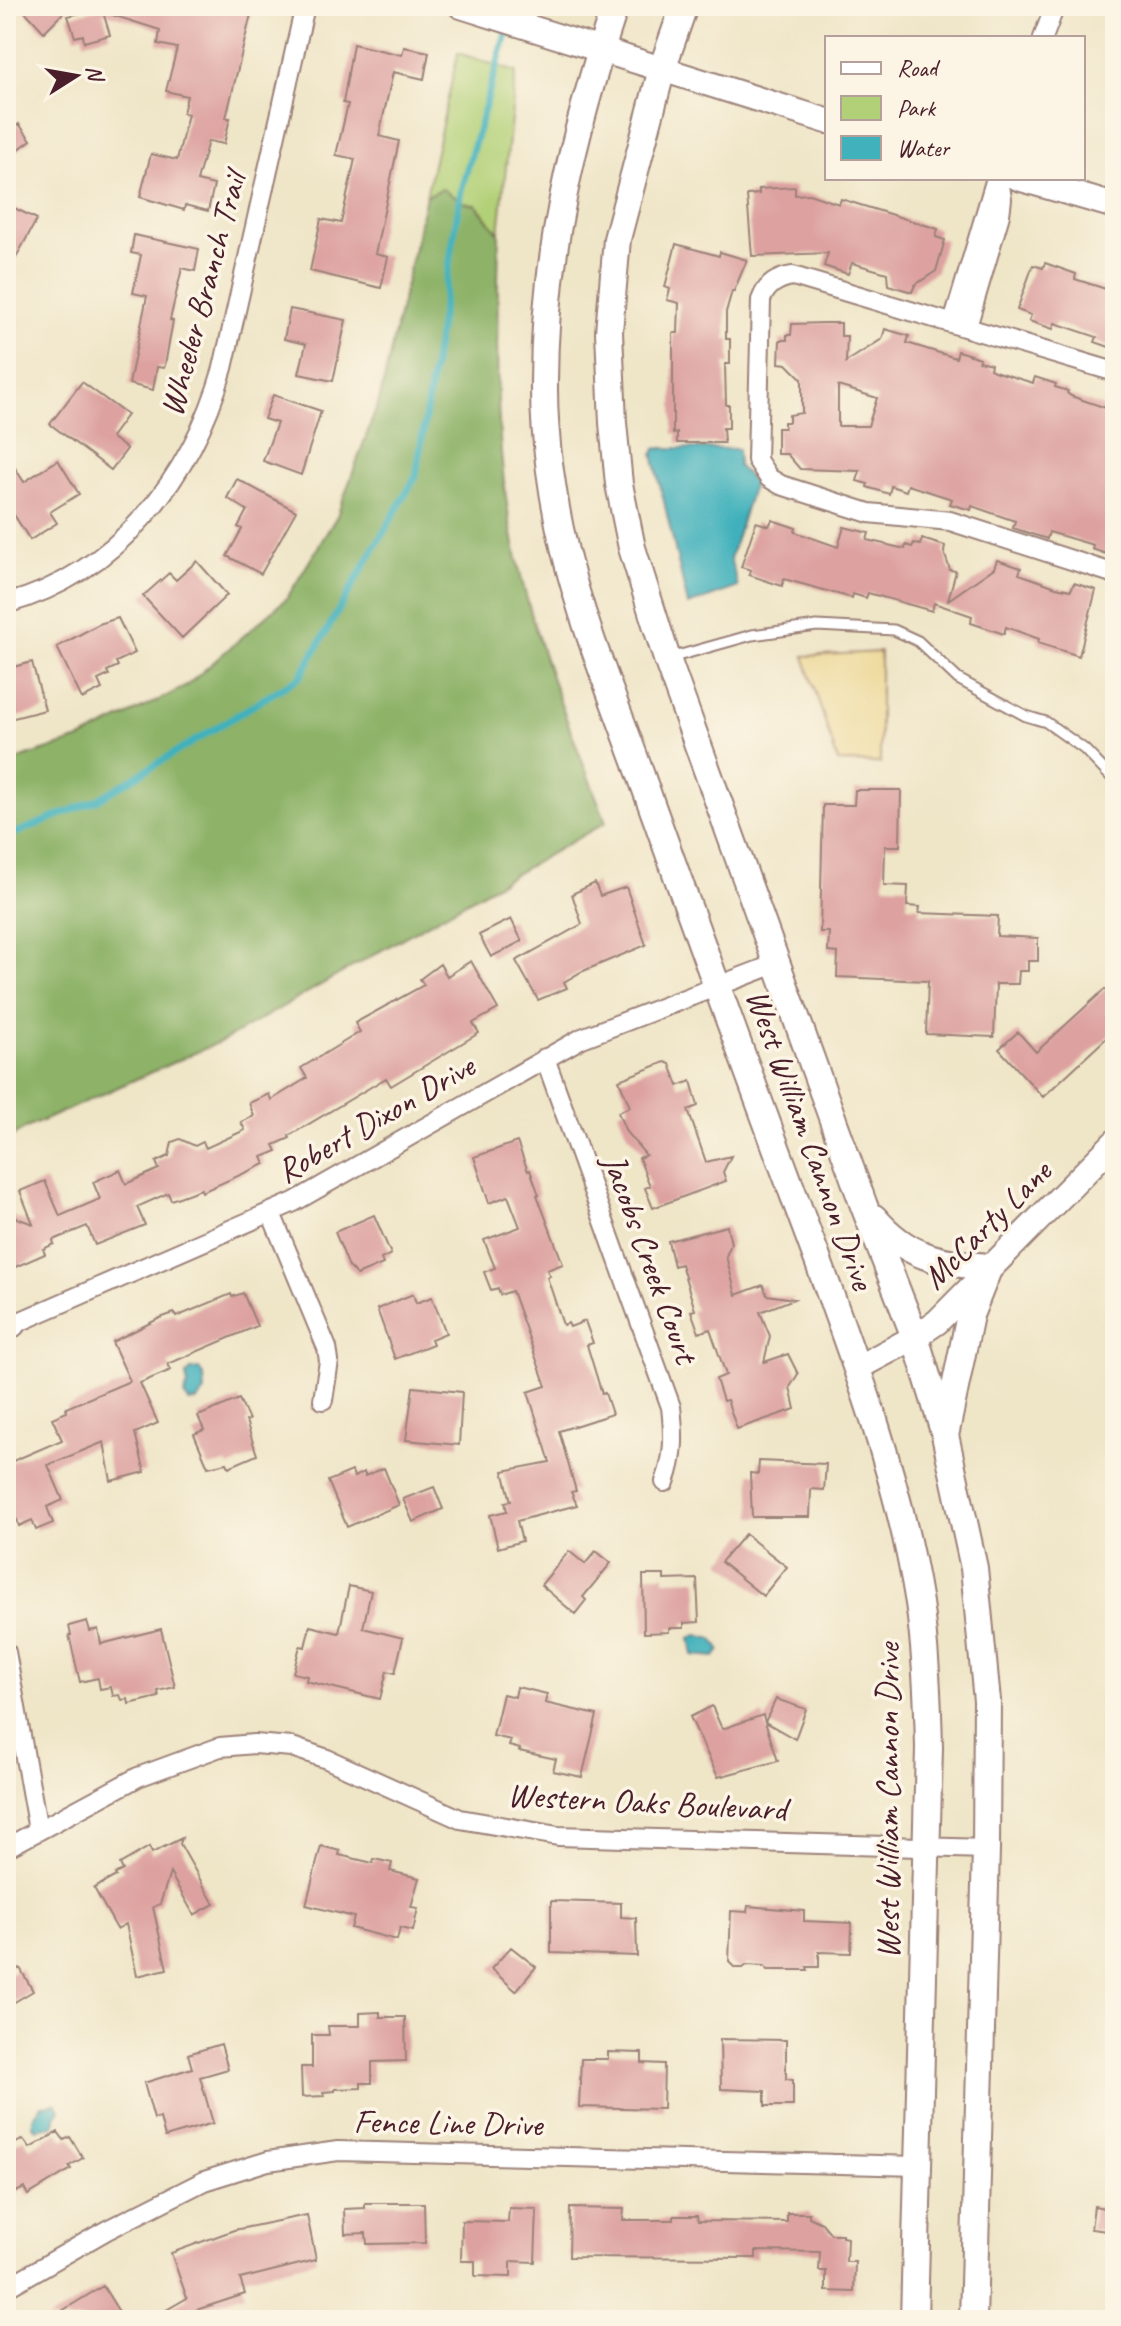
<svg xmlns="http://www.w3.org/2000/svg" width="1121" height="2326" viewBox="0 0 1121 2326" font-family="Caveat,sans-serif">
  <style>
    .green { fill: #b2d077; stroke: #7e7851; stroke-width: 2 }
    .forest { fill: #8db268; stroke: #6c684a; stroke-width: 2 }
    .sand { fill: #eeda9e; stroke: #9c7c64; stroke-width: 2 }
    .water { fill: #41b1bc; stroke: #466874; stroke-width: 2 }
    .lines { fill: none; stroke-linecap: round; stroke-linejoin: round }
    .stream { stroke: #41b1bc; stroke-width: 7 }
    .building { fill: #dda2a0; fill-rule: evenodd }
    .service-casing { stroke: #9c8279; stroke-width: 13 }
    .minor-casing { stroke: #9c8279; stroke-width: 22 }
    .tertiary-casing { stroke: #9c8279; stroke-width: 28 }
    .secondary-casing { stroke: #9c8279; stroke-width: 30 }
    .service { stroke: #fff; stroke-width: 9 }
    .minor { stroke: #fff; stroke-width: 18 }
    .tertiary { stroke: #fff; stroke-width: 24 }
    .secondary { stroke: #fff; stroke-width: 26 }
    .labels { text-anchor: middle; stroke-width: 7; stroke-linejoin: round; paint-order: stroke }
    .street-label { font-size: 34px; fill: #4a1f2b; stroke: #fcf5e5 }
  </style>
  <rect width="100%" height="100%" fill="#fcf5e5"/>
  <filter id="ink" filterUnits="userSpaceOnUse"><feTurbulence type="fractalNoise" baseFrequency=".0125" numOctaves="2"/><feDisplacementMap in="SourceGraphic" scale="16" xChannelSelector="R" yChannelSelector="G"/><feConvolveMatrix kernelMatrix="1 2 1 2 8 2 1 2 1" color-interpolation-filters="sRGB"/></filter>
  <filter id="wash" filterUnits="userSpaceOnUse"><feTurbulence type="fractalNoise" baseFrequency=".006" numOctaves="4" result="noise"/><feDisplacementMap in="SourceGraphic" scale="32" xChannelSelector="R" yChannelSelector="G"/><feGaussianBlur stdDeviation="1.8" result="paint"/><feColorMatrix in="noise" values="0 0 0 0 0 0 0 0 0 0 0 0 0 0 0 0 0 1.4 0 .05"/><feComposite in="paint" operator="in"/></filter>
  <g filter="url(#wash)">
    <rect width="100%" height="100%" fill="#efe5c7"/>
    <!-- green -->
    <path class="green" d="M458 53 516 72 499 233 476 205 465 203 442 189 426 196Z"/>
    <!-- forest -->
    <path class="forest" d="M442 189 465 203 476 205 499 233C497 332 493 431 511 529 529 630 569 727 606 822L226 1039 24 1129 6 1141V763L80 739 185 687 287 598 337 516 380 398 426 196Z"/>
    <!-- sand -->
    <path class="sand" d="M880 652V763L838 762 804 656Z"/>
    <!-- water -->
    <path class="water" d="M662 448 738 449V466L754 482 730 558 738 587 688 605 653 454 655 449Z
      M199 1369 204 1376 205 1392 197 1401 189 1402 184 1395 188 1386 186 1375 191 1370Z
      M697 1635 713 1639 720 1650 715 1657 693 1655 690 1638Z
      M55 2103 60 2110 55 2117 54 2126 36 2129 33 2126V2117L42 2105Z"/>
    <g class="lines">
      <!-- stream -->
      <path class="stream" d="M6 837 97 800 300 677 416 476 461 190 514 6"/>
    </g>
    <g id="blocks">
      <!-- building -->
      <path class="building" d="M20 6H70L44 32Z
        M98 6H235L252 10 226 118H230L224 144 208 141 197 181 214 185 208 211 185 205 184 210 140 197 151 154 177 160 188 114 183 113 187 96 166 91 177 48 158 44 160 30 103 12 110 35 84 42 83 35 75 37 68 16 98 9Z
        M353 44 402 55 404 47 429 52 424 79 393 72 379 136 399 141 375 254 388 257 381 288 310 271 321 219 341 223 355 159 336 155 348 104 343 103Z
        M19 124 31 140 6 159V134Z
        M795 187V195L809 194 839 204 841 199 938 229 936 237 945 240 936 271 915 285 912 292 888 285 887 273 852 263 848 274 824 266 828 253 752 256 747 195 759 194V189Z
        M6 204 37 219 6 276Z
        M134 235 199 249 195 271 182 268 170 320 173 321 165 365 164 368 157 367 153 390 129 384 147 296 133 293 141 255 131 253Z
        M676 244 719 256 720 252 747 260 734 291H732L726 312V339H730V364H725L726 405H729V428H723L724 443H677V433L673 434V333H678L679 303 667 300 670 289 665 287Z
        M1045 263 1076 274 1075 279 1115 292V349L1095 342 1097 337 1055 323 1053 329 1029 321 1031 315 1017 310 1033 265 1043 268Z
        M290 309 346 320 333 381 299 374 306 344 284 339Z
        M824 323H841V336H847L846 362 882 339 885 329 909 336 907 343 956 358 958 351 980 358 979 361 991 364 990 369 994 371 1033 383 1035 377 1056 384 1055 387 1068 391 1067 393 1071 396 1115 411V557L1092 549 1093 545 1049 532 1047 539 1013 528 1015 521 1009 519 972 506 971 510 950 504 952 499 908 485 906 491 891 486 889 494 867 487 868 484 857 481 860 471 800 469 787 454H777V428H784V422H789V415L802 413V379L787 364 779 363 780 340H787V335H791L792 324ZM838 386 877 398 868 426H838Z
        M82 382 127 415 111 437 127 449 111 470 50 424Z
        M273 395 321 411 301 475 263 461 277 423 264 419Z
        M6 454 24 482 58 460 79 494 50 512 57 523 30 540 6 502Z
        M237 479 296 511 261 574 227 556 242 529 238 527 247 510 227 498Z
        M772 520 796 528 795 532 838 547 844 527 869 533 867 540 905 549 906 545 912 547 914 543 920 545 922 539 945 546 944 552 950 570 956 571 948 600 994 568 997 560 1021 568 1019 574 1056 587 1071 590 1074 583 1096 590 1079 656 1038 643 1039 639 1006 627 1004 634 971 623 972 616 934 603 932 611 868 593 866 598 853 594 852 598 784 579 782 586 749 575 751 570 741 567 756 522 769 526Z
        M197 561 227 595 182 638 143 596 169 573 176 580Z
        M118 618 135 653 116 662 118 666 107 671 109 675 98 680 102 689 82 699 57 647 99 624Z
        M32 662 45 710 6 720V669Z
        M855 790H901L900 846H885L884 885 908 886 907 906 920 907 919 913 998 916 997 936 1038 938V961H1028V971H1019L1018 984H996L994 1037 926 1034 928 981 837 977 838 953 828 952 829 932H820L823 805H854Z
        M595 883 600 896 626 887 646 945 581 972 564 982 567 988 538 1000 516 961 582 924 572 894Z
        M511 919 522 941 491 957 479 935Z
        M471 961 498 1009 473 1023 479 1033 391 1086 386 1078 289 1136 290 1138 274 1145 277 1151 262 1157 265 1164 202 1192 201 1189 171 1200 168 1193 137 1207 145 1225 95 1245 87 1226 53 1240 54 1244 43 1249 45 1254 13 1268 6 1253V1214L33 1224 20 1191 45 1181 60 1216 100 1199 93 1182 120 1170 126 1184 159 1169 156 1162 169 1156 172 1142 180 1139 195 1146 203 1142 206 1148 245 1130 241 1122 254 1116 249 1103 269 1094 271 1100 307 1078 301 1068 360 1032 355 1023 424 985 420 979 440 964 447 976Z
        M1105 989 1115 1000V1030L1043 1097 999 1049 1018 1032 1036 1052Z
        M665 1062 670 1064 678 1086 691 1081 698 1106 688 1110 706 1162 731 1156 723 1172 726 1181 653 1208 645 1188 650 1186 639 1158 646 1155 626 1132 618 1112 630 1107 619 1080Z
        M517 1142 528 1171 530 1170 539 1195H537L563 1264 547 1270 550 1276 547 1277 563 1325 568 1323 570 1327 585 1321 593 1343 587 1345 602 1394 605 1393 612 1414 559 1431 576 1491 571 1492 577 1505 517 1521 522 1541 498 1548 490 1515 507 1511 505 1502 511 1501 503 1471 550 1462 528 1392 546 1386 512 1291 500 1295 498 1288 491 1290 484 1272 495 1268 484 1240 520 1227 508 1196 489 1203 474 1157Z
        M374 1215 391 1254 381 1259 383 1264 357 1275 349 1267 335 1232Z
        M727 1226 731 1244 726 1256 736 1295 763 1285 767 1295 794 1299 760 1312 770 1336 764 1362 788 1354 798 1374 790 1387 795 1409 737 1429 727 1400 723 1401 716 1379 726 1375 710 1329 699 1333 691 1311 695 1310 681 1264 674 1266 668 1241Z
        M243 1293 257 1326 168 1364 171 1370 140 1383 158 1423 135 1433 145 1472 111 1481 104 1442 48 1465 63 1500 47 1507 53 1523 36 1530 32 1520 19 1526 17 1520 11 1523 6 1512V1464L62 1440 52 1418 67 1412 66 1408 130 1381 112 1342 160 1318 174 1313 176 1317 231 1294 232 1297Z
        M413 1294 416 1303 432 1297 446 1333 431 1339 433 1344 395 1359 377 1309Z
        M413 1387 462 1392 459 1445 406 1440Z
        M239 1399 249 1420 246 1421 257 1455 229 1467 227 1463 208 1467 194 1434 204 1430 198 1416Z
        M759 1461 826 1464 824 1490 811 1489 810 1517H752L750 1473 758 1474Z
        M384 1468 399 1505 347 1527 328 1481 352 1471 354 1477 364 1472 365 1476Z
        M434 1487 443 1509 413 1522 403 1499Z
        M745 1534 787 1567 763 1596 721 1562Z
        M569 1551 585 1564 596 1551 611 1563 583 1597 586 1600 575 1614 541 1585Z
        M643 1575H664V1580L697 1579 699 1622 684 1623V1628H669V1632L644 1633Z
        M349 1586 371 1591 363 1628 403 1638 395 1673 387 1671 380 1699 306 1681 307 1676 293 1673 300 1646 305 1647 310 1626 339 1633Z
        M87 1621 90 1631 98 1629 101 1644 161 1629 175 1687 158 1691 159 1697 129 1704 128 1699 122 1700 120 1695 113 1696 111 1687 100 1689 98 1678 80 1682 69 1635H71L69 1626Z
        M517 1687 547 1694 545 1703 597 1715 582 1777 553 1771 556 1759 519 1751 520 1749 509 1746 511 1740 493 1736 503 1694 515 1697Z
        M776 1699 806 1709 795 1739 765 1722 778 1761 718 1777 690 1717 712 1706 722 1729 763 1715 765 1722Z
        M182 1838 180 1844 214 1904 194 1915 170 1873 160 1904 153 1907 167 1969 137 1976 126 1924 117 1929 94 1888 116 1876 115 1874 123 1870 120 1864 149 1847 152 1853Z
        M321 1846 340 1851 339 1855 373 1863 374 1859 392 1863 390 1871 419 1878 411 1907 418 1908 413 1931 400 1928 397 1940 351 1928 354 1917 306 1905Z
        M551 1901 621 1903V1917L636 1918 637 1956 551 1953Z
        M748 1906 804 1911V1921L852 1923 851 1953 819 1952V1967H807L808 1970H767L765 1966 747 1965 743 1968H735L729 1962 731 1911 747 1912Z
        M511 1947 536 1967 516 1991 491 1969Z
        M20 1968 33 1991 6 2007V1976Z
        M380 2012V2017H405L406 2061 372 2062V2083H361V2088L335 2089V2091L323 2092 324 2096 302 2097 301 2067H312V2035H329L328 2026H360V2013Z
        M720 2039 786 2040V2079L793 2080V2106H765V2091L721 2089Z
        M221 2044 228 2069 200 2077 213 2123 165 2137 160 2118 154 2119 144 2083 192 2068 188 2054Z
        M608 2052 642 2053V2063L664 2064 663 2109 579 2107 581 2059H608Z
        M58 2132 64 2140 70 2137 83 2158 69 2166 71 2169 28 2195 24 2188 16 2192 6 2176V2149L23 2139 30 2148Z
        M365 2203H424L425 2243 367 2244 366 2233 345 2234 344 2209 365 2208Z
        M1094 2206 1115 2210V2232L1091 2229Z
        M509 2208 537 2209 535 2262 511 2261V2277L475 2276V2261H461L462 2221 508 2222Z
        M570 2208 624 2209 623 2220H674V2216H697L698 2221 787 2222V2213H809V2217L822 2223 831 2234H842V2237L847 2238 846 2262H855L854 2292 826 2291V2271H819L820 2252 756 2251V2258L569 2257Z
        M307 2215 316 2260 240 2279 245 2294 196 2310 202 2320H149L187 2298 171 2253 234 2230Z
        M103 2286 124 2320H47L88 2295Z"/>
    </g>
  </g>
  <g filter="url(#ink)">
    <use href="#blocks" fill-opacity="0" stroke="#9c8279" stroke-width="2"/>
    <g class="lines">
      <!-- service casing -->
      <g class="service-casing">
        <path id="service" d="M670 658 752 635 817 626 894 630 918 641 958 679 1026 716 1046 722 1084 749 1115 781"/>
      </g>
      <!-- minor casing -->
      <g class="minor-casing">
        <path id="minor" d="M1043 38 1055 6
          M953 323 996 178
          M967 327 1000 215 1002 199 999 178
          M1115 372 793 276C778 278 766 285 761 300L757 460 769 478 781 485 869 513 950 521 1115 574
          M6 604C119 573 192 476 223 368L305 6
          M545 1058 671 1407C674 1434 675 1456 665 1482
          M271 1213 327 1348 329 1361 323 1400
          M6 1334 21 1321 294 1202 582 1038 778 963
          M6 1652 38 1830
          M6 1848 138 1777 220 1747 254 1744 292 1747 327 1759 460 1819 558 1836 986 1849
          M6 2288 107 2230 204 2181 268 2161 338 2151 918 2166"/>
      </g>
      <!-- tertiary casing -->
      <g class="tertiary-casing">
        <path id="tertiary" d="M461 6 827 121
          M1018 178 1115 206
          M857 1368 915 1337 937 1322 1115 1142"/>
      </g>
      <!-- secondary casing -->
      <g class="secondary-casing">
        <path id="secondary" d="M615 6C574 131 543 256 544 389 544 440 553 502 565 551 584 630 617 707 644 784 691 915 738 1046 787 1177 838 1317 895 1455 919 1603 926 1651 928 1699 929 1748L914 2320
          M684 6 662 69 617 239 609 332 613 423 619 484 632 548 667 659 864 1206 915 1337 945 1435 974 1568 987 1701 986 1849 973 2320
          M874 1218C907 1257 939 1263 989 1267L970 1315 946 1431"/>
      </g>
      <!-- service -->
      <use href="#service" class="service"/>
      <!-- minor -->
      <use href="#minor" class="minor"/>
      <!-- tertiary -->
      <use href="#tertiary" class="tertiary"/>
      <!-- secondary -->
      <use href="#secondary" class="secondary"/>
    </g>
  </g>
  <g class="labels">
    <!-- street labels -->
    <g class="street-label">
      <text transform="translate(202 294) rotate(-75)" y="12">Wheeler Branch Trail</text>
      <text transform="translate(375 1118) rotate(-30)" y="12">Robert Dixon Drive</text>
      <text transform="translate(811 1139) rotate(70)" y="12">West William Cannon Drive</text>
      <text transform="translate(986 1224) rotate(-45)" y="12">McCarty Lane</text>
      <text transform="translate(651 1258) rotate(70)" y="12">Jacobs Creek Court</text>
      <text transform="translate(647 1801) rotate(3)" y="12">Western Oaks Boulevard</text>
      <text transform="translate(887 1801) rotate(-90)" y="12">West William Cannon Drive</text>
      <text transform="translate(448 2122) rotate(1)" y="12">Fence Line Drive</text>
    </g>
  </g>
  <!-- margin -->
  <rect width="1121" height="2326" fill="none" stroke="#fcf5e5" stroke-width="32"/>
  <!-- legend -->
  <rect x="825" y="36" width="260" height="144" fill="#fcf5e5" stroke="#b59f9b" stroke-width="2"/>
  <rect x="841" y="62" width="40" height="12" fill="#ffffff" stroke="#b59f9b" stroke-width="2"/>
  <text x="897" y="76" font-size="24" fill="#4a1f2b">Road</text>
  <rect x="841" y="96" width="40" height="24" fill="#b2d077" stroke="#b59f9b" stroke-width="2"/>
  <text x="897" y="116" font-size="24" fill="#4a1f2b">Park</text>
  <rect x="841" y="136" width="40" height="24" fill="#41b1bc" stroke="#b59f9b" stroke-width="2"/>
  <text x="897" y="156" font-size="24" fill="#4a1f2b">Water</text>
  <!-- north arrow -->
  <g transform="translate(76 76) rotate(79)" stroke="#fcf5e5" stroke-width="6" paint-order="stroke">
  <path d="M0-6L14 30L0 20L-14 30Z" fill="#4a1f2b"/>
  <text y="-12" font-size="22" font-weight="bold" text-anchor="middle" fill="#4a1f2b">N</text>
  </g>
</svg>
